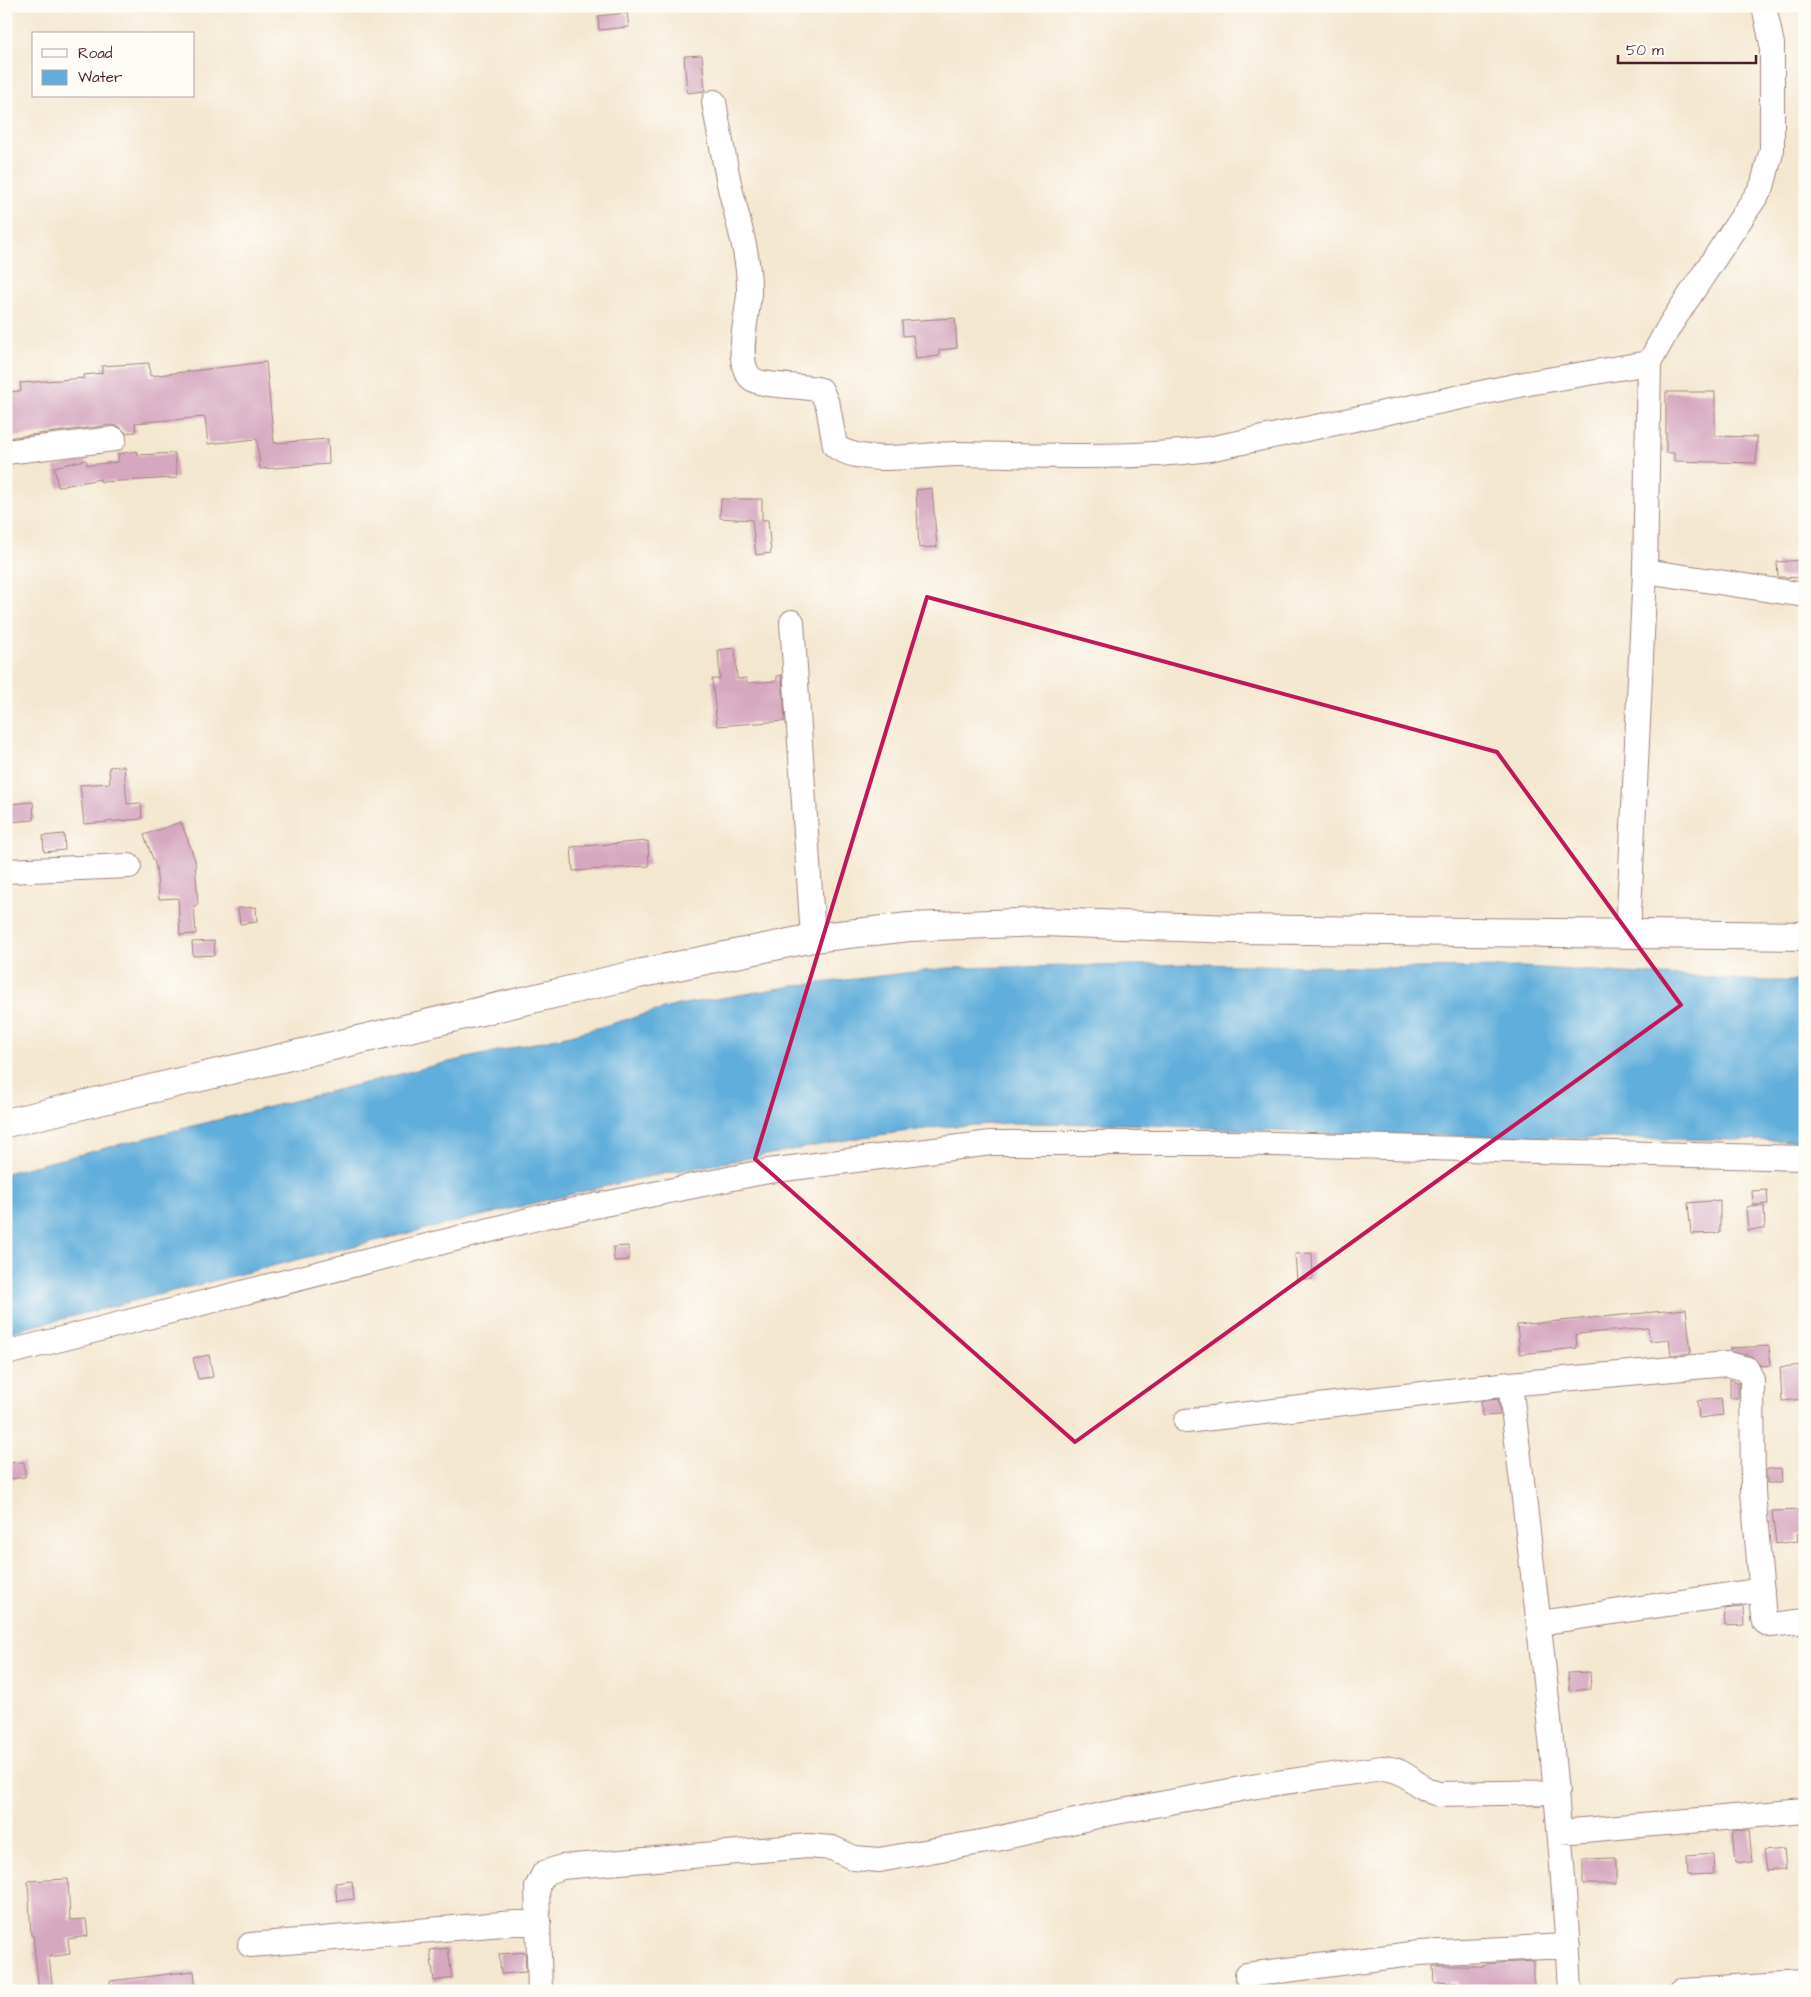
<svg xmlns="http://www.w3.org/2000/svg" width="1811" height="1997" viewBox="0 0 1811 1997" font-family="'Architects Daughter',sans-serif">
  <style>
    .water { fill: #61aedb; stroke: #566683 }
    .building { fill: #d6a8c0 }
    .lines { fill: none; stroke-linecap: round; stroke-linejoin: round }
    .minor-casing { stroke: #9f837e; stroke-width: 26 }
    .major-casing { stroke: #9f837e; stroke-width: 30 }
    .minor { stroke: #fff; stroke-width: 24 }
    .major { stroke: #fff; stroke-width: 28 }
    .marked { fill: none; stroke: #c2185b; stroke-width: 4; stroke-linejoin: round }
  </style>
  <rect width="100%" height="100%" fill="#fdfcf7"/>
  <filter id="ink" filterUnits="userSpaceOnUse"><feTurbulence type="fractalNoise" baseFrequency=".02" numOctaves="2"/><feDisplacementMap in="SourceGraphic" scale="10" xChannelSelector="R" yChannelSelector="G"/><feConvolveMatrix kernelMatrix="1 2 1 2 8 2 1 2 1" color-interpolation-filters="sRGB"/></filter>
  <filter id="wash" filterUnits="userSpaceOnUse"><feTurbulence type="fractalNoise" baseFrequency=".0096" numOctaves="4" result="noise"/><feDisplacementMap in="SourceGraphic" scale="20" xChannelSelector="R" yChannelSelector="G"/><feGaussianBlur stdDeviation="1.12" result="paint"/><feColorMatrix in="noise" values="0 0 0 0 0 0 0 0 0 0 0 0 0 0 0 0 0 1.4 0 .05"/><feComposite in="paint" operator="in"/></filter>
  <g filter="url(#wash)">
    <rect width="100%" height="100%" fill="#f4e7d0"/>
    <!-- water -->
    <path class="water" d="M1198 964 1413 968 1523 967 1765 981H1805V1141L1335 1134 1130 1124 1010 1123 941 1127 863 1137 636 1179 308 1257 6 1333V1173L440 1064 575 1034 678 1005 794 986 949 968Z"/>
    <g id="blocks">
      <!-- building -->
      <path class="building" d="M627 13 629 27 599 30 598 16Z
        M702 55 705 91 687 93 684 56Z
        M955 318 957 348 939 350V356L916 359 913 335 903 336 902 321Z
        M266 362 274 443 328 439 329 464 260 469 257 439 208 444 205 417 135 423 136 432 126 433 120 427 112 425 6 438V392L21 391 20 383 85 378 84 375 102 373V366L149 363 150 376Z
        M1666 392H1715V436L1757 437 1756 463 1674 461V453H1666Z
        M137 451 138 455 175 453 177 478 101 482 100 479 58 487 54 467 86 460 87 465 118 462V454Z
        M932 488 937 547 919 548 916 490Z
        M721 499H762V520H768L771 553 756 555 752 520 720 518Z
        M1802 560 1803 578 1778 577 1777 562Z
        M735 648 737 679 746 678 747 683 777 681V676L782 675 785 721 717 726 712 679H720L718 650Z
        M124 766 127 804 141 803 142 819 84 824 80 785 110 783 109 767Z
        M33 802 34 820 9 822 8 804Z
        M181 822 195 860 198 905 194 906 196 934 180 935 178 898 159 899 156 867 144 835Z
        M64 834 65 850 44 852 43 836Z
        M648 841 649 866 573 871 571 847Z
        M256 907 257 922 240 924 238 908Z
        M214 941 215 955 193 956 192 942Z
        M1767 1190 1768 1204 1753 1205 1752 1191Z
        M1720 1200V1233L1691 1234 1688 1203Z
        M1764 1206 1765 1229 1748 1230 1746 1207Z
        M628 1246 629 1260 614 1261 613 1247Z
        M1312 1253 1313 1279 1297 1280 1295 1254Z
        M1686 1309 1691 1353 1671 1355 1669 1339 1650 1341 1648 1328 1576 1334 1577 1348 1520 1354 1517 1325Z
        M1769 1346 1771 1365 1761 1366 1751 1356 1730 1351V1348Z
        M209 1355 213 1377 198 1379 193 1358Z
        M1805 1365V1399L1782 1401 1780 1367Z
        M1730 1379 1738 1383V1398H1730Z
        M1721 1398 1723 1415 1699 1418 1697 1401Z
        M1498 1399 1500 1415 1482 1416 1481 1401Z
        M24 1462 25 1477 10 1479 9 1463Z
        M1781 1468 1782 1483H1767V1469Z
        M1805 1510V1533L1797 1534 1798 1541 1776 1544 1772 1511Z
        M1744 1607 1745 1625 1725 1626 1724 1609Z
        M1590 1672 1591 1689 1570 1691 1568 1673Z
        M1749 1830 1752 1861 1736 1863 1733 1831Z
        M1784 1849 1786 1869 1766 1871 1763 1851Z
        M1713 1854 1714 1874 1688 1875 1687 1856Z
        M1616 1858V1884H1583V1859Z
        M68 1879 70 1920 86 1919 88 1936 68 1939 70 1954 49 1957 53 1991H39L33 1935 31 1936 28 1881Z
        M352 1881 354 1899 337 1901 335 1883Z
        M448 1948 452 1978 434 1981 430 1950Z
        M525 1952 526 1972 501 1974 499 1954Z
        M1534 1961V1991H1457V1982L1434 1983 1433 1966H1485V1964Z
        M194 1971 196 1991H110V1981Z"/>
    </g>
  </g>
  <g filter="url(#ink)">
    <use href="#blocks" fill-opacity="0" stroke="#9f837e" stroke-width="1"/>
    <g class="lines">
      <!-- minor casing -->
      <g class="minor-casing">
        <path id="minor" d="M714 102C719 131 724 160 730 188 738 222 750 258 749 293 748 314 734 363 751 378 760 387 804 385 821 390L828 406 835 446C864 467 923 454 958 454 1041 455 1126 460 1209 449L1529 383 1649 363
          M6 452 114 439
          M1645 571 1805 595
          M792 622 813 938
          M6 871 129 866
          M1628 934 1645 571 1649 363 1670 325 1762 187 1772 149V44L1764 6
          M6 1353 545 1216 768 1171 991 1143H1234L1805 1158
          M1510 1384 1727 1364 1747 1369 1752 1380 1753 1492 1764 1618 1765 1622 1770 1625 1805 1621
          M1186 1421 1510 1384C1535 1586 1560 1787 1570 1991
          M1539 1623 1762 1590
          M1560 1832 1805 1811
          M250 1945 539 1921
          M1247 1975 1419 1953 1568 1946
          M540 1991 537 1887 544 1873 562 1867 808 1846 832 1848 854 1858 879 1860 992 1840 1106 1814 1257 1786 1382 1768C1409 1769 1414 1788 1438 1794L1557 1792
          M1682 1991 1805 1984"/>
      </g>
      <!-- major casing -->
      <g class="major-casing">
        <path id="major" d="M6 1123 638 974 813 938 909 927 1043 922 1233 929 1805 936"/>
      </g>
      <!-- minor -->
      <use href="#minor" class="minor"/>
      <!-- major -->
      <use href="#major" class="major"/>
    </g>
  </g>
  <!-- marked area -->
  <path class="marked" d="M927 597 1497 752 1681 1005 1075 1442 755 1159Z"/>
  <!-- margin -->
  <rect width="1811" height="1997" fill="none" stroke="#fdfcf7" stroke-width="25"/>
  <!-- legend -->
  <rect x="32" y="32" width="162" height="65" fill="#fdfcf7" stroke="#b5a4a5"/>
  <rect x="42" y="49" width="25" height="8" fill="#ffffff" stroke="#b5a4a5"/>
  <text x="78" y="58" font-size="15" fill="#4a1f2b">Road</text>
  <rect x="42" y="70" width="25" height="15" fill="#61aedb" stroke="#b5a4a5"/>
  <text x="78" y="82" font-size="15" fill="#4a1f2b">Water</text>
  <!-- scale -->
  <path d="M1618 55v8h138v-8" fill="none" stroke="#4a1f2b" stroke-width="2.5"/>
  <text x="1626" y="55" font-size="15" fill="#4a1f2b" stroke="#fdfcf7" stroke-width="4" paint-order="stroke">50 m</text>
</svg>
